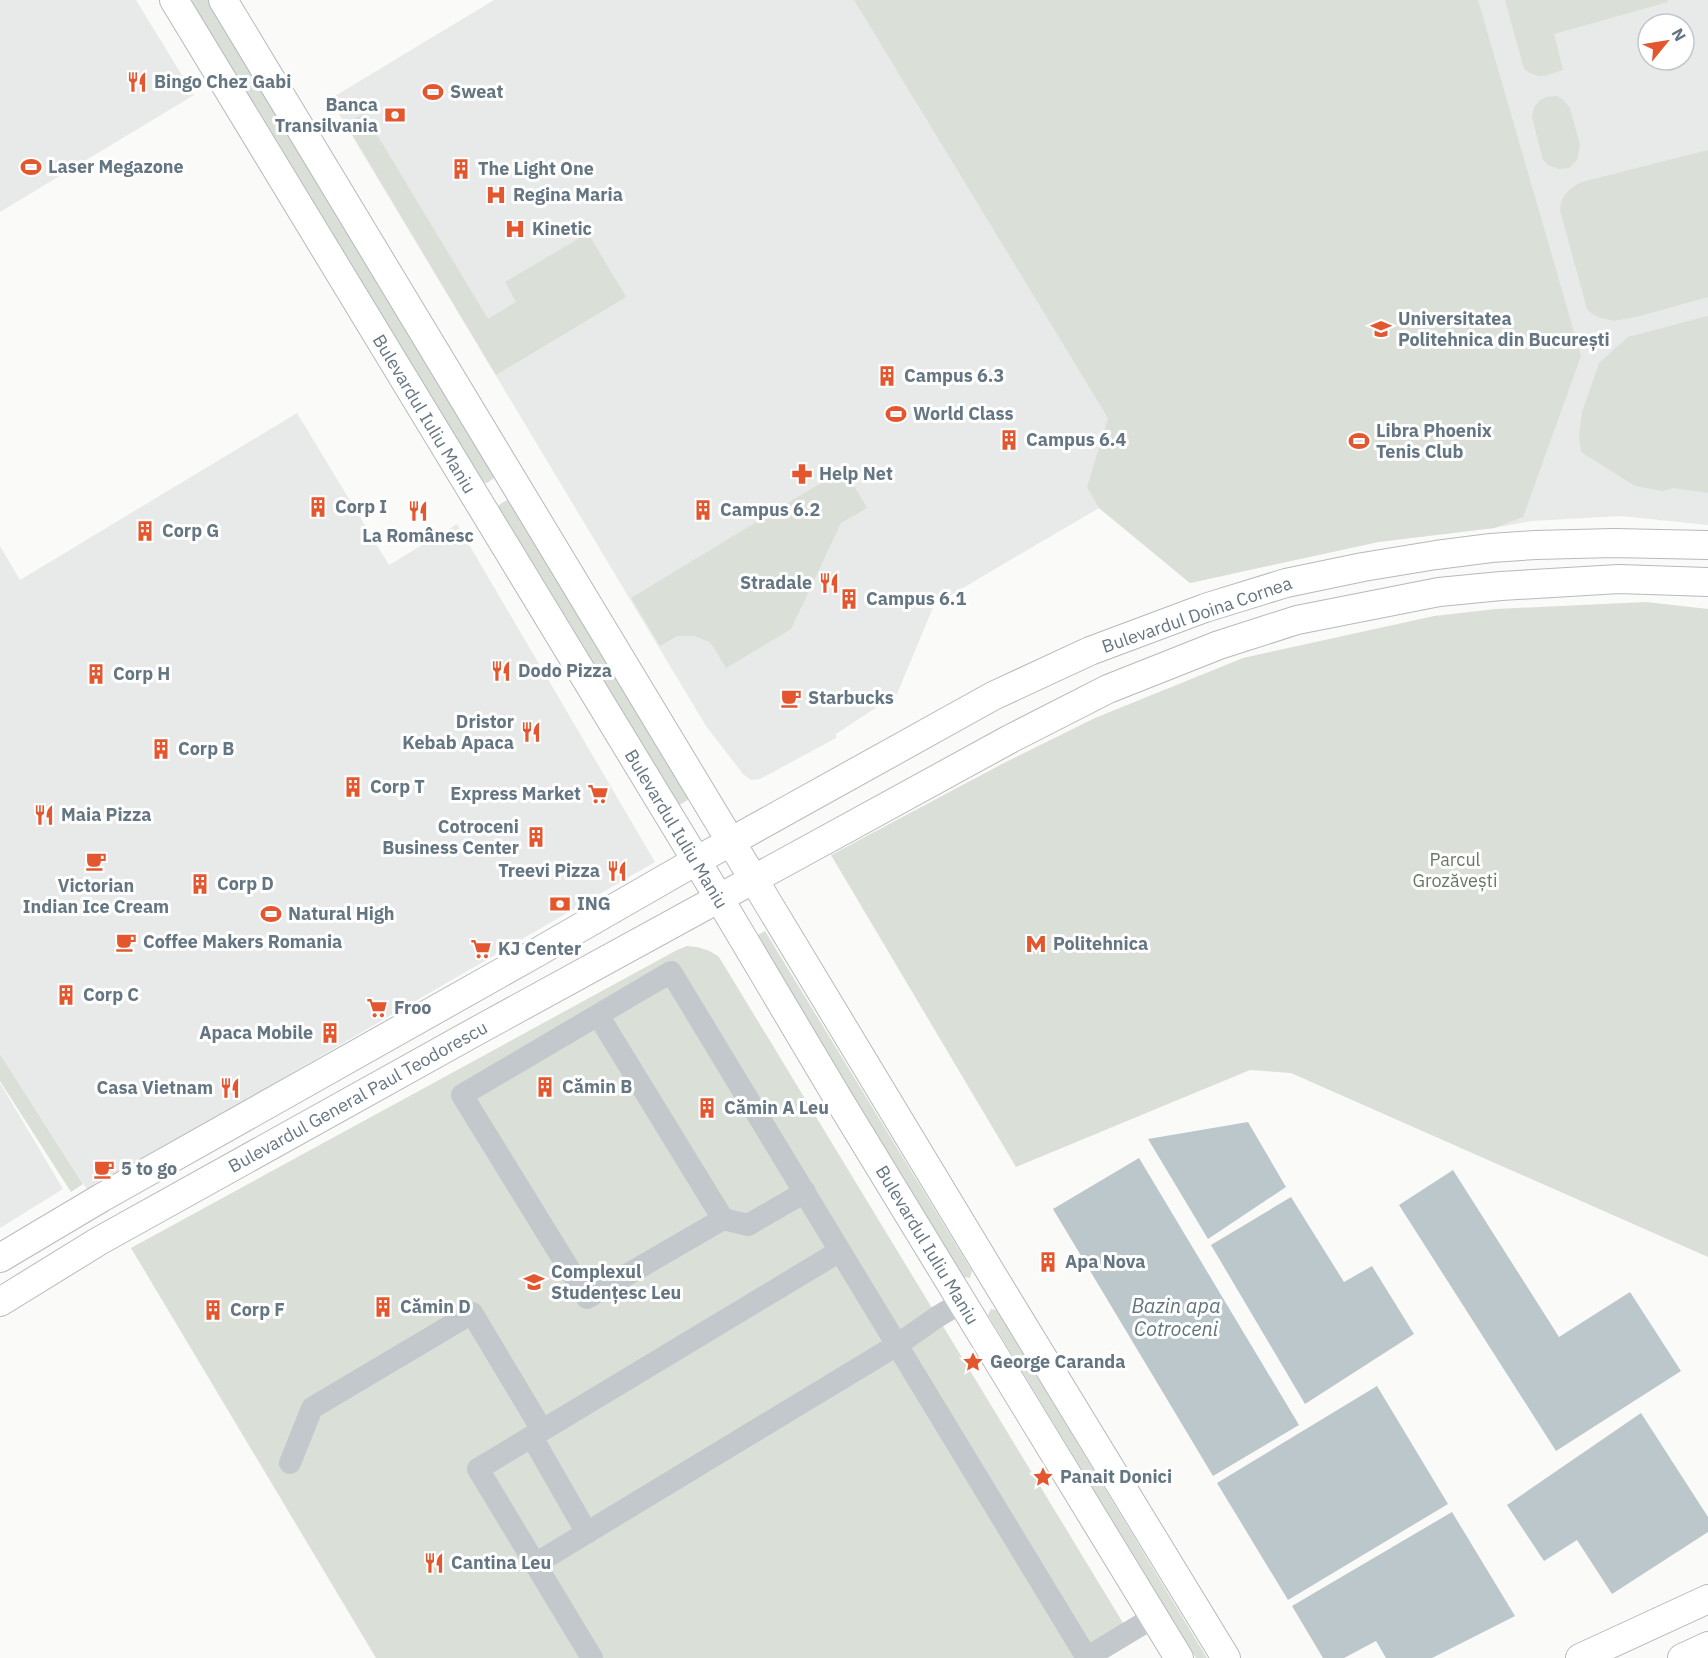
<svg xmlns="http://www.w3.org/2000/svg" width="1708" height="1658" viewBox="0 0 1708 1658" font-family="'IBM Plex Sans',sans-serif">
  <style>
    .built { fill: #e8e9e9; fill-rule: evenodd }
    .green { fill: #dadfd7 }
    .water { fill: #bbc7cb }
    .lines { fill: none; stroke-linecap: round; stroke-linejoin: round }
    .major-casing { stroke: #b5babe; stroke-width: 30 }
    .minor { stroke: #c3c8cc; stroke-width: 22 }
    .major { stroke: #fff; stroke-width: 28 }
    .labels { text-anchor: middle; stroke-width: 6; stroke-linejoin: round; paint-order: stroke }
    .poi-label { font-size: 18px; font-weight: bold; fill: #657683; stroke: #fff; text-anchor: start }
    .street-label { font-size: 18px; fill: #657683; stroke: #fff }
    .park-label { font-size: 18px; fill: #687a64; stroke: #fff }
    .water-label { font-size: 20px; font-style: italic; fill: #60757c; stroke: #fff }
  </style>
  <rect width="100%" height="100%" fill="#fafaf8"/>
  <!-- built -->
  <path class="built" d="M0 0H136L194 95 0 212Z
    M494 0H1708V525L1621 516 1532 521 1494 528 1378 542 1190 583 1099 508 934 605 897 694 836 734V738L760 779 751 780 743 774 706 726 330 99ZM1648 24H1684V60H1648Z
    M297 413 389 565 457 524 655 862 88 1191 0 1054V546L20 580Z
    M0 1083 63 1189 0 1228Z"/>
  <!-- green -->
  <path class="green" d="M187 0H213L494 469V478L487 483 477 481Z
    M854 0H1478L1581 356 1523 517 1494 528 1378 542 1190 583 1099 508 1087 487 1108 418Z
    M1505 0H1667L1668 2 1554 34 1563 70C1546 75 1540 81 1524 69Z
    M1557 96 1563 100 1570 108 1580 145 1577 160 1569 168 1558 169 1548 165 1543 160 1532 117 1534 107 1539 101 1546 97Z
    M364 113 488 319 516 302 505 282 588 233 626 297 496 375 346 124Z
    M1708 150V297L1640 316 1614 321 1598 317 1591 313 1587 309 1560 210C1561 195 1569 188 1582 182Z
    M1708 316V493L1673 488 1662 491 1635 486 1581 452 1579 437 1582 412 1599 363 1628 337Z
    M844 469 867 508 841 523 791 629 726 668 713 646 709 642 695 636H677L660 646 631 598Z
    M507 500 516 505 694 796 675 808 496 514 499 505Z
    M1646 602 1708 609V1257L1291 1073 1250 1070 1016 1167 831 855 1002 764 1095 718 1243 658 1434 616 1496 609Z
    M765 931 972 1271 970 1278 964 1277 756 936Z
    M687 946C700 947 708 949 719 957L1134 1641 1105 1658H376L131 1248 677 950Z
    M0 1054 83 1184 71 1192 0 1081Z
    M991 1309 997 1310 1207 1658H1196L988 1315Z"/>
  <!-- water -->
  <path class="water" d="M1248 1122 1286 1187 1208 1239 1148 1139Z
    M1139 1158 1299 1425 1213 1476 1053 1209Z
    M1453 1170 1559 1337 1630 1292 1681 1371 1556 1451 1399 1205Z
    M1291 1197 1344 1282 1372 1266 1414 1334 1305 1404 1211 1245Z
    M1377 1386 1448 1504 1288 1600 1217 1483Z
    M1641 1413 1708 1517V1532L1612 1594 1577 1540 1544 1561 1507 1505Z
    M1452 1512 1515 1616 1432 1658H1386L1376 1641 1344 1658H1323L1292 1606Z"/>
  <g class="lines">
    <!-- major casing -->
    <g class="major-casing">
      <path id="major" d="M174 0 719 898 839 1100 1179 1658
        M223 0 996 1281 1226 1658
        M0 1258 101 1198 536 953 696 861 993 696 1090 651 1205 608 1286 583 1363 567 1436 555 1491 548 1535 545 1614 543 1708 545
        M0 1302 99 1241 482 1028 1010 739 1108 689 1219 645 1297 620 1439 592 1501 586 1619 579 1708 582
        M1580 1658 1708 1599
        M1682 1658 1708 1646"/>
    </g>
    <!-- minor -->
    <path class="minor" d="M598 1015 723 1219
      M805 1192 748 1225 723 1219 587 1298 462 1095 671 972 840 1251
      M532 1437 587 1533
      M290 1463 312 1408 472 1313 542 1430
      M535 1564 897 1345 937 1317 962 1302
      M592 1658 478 1469 840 1251 1087 1658
      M1086 1658 1154 1617"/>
    <!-- major -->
    <use href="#major" class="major"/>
  </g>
  <!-- icons -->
  <defs>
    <g id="restaurant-bare" transform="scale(1.62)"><path d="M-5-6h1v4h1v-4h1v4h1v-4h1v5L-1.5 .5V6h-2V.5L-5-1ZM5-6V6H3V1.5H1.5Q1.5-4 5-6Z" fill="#e4572e" stroke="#fff" stroke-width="2.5" paint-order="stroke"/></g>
    <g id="stadium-bare" transform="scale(1.62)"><path d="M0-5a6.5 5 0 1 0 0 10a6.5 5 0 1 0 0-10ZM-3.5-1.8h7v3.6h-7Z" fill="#e4572e" stroke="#fff" stroke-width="2.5" paint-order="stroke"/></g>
    <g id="bank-bare" transform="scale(1.62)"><path d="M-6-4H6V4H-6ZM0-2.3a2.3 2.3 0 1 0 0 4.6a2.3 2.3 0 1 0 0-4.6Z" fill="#e4572e" stroke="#fff" stroke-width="2.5" paint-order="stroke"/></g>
    <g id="building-bare" transform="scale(1.62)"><path d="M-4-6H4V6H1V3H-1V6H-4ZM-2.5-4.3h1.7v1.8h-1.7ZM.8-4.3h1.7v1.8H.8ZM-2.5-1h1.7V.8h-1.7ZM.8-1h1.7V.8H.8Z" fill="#e4572e" stroke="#fff" stroke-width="2.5" paint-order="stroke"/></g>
    <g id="hospital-bare" transform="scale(1.62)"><path d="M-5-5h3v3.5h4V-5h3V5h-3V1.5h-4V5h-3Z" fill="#e4572e" stroke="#fff" stroke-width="2.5" paint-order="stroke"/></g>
    <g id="university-bare" transform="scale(1.62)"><path d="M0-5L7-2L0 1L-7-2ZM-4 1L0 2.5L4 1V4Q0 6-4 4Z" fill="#e4572e" stroke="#fff" stroke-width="2.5" paint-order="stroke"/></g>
    <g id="pharmacy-bare" transform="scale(1.62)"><path d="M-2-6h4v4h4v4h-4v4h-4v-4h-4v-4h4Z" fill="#e4572e" stroke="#fff" stroke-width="2.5" paint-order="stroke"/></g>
    <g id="cafe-bare" transform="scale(1.62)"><path d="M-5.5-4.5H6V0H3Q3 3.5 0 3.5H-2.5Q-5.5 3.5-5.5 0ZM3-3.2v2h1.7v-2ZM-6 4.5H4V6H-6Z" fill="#e4572e" stroke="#fff" stroke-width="2.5" paint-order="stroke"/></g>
    <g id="supermarket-bare" transform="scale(1.62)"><path d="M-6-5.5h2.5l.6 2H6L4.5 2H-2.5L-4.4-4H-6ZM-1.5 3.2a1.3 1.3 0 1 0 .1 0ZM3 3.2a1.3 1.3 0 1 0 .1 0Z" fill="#e4572e" stroke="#fff" stroke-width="2.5" paint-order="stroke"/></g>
    <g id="metro-bare" transform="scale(1.62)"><path d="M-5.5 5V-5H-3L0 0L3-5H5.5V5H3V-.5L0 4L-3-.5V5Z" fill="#e4572e" stroke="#fff" stroke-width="2.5" paint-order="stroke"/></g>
    <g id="sight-bare" transform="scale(1.62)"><path d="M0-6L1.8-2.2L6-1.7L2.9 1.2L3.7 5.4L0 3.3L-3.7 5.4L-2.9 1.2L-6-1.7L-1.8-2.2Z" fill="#e4572e" stroke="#fff" stroke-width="2.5" paint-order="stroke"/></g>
  </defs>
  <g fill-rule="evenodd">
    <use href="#restaurant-bare" x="137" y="82"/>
    <use href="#stadium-bare" x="433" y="92"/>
    <use href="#bank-bare" x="395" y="115"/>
    <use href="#stadium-bare" x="31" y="167"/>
    <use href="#building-bare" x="461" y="169"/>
    <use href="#hospital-bare" x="496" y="195"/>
    <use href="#hospital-bare" x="515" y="229"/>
    <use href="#university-bare" x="1381" y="329"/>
    <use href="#building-bare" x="887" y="376"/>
    <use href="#stadium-bare" x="896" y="414"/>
    <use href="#building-bare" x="1009" y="440"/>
    <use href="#stadium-bare" x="1359" y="441"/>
    <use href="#pharmacy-bare" x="802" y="474"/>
    <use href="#building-bare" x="318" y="507"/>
    <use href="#building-bare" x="703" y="510"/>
    <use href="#restaurant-bare" x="418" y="511"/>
    <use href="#building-bare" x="145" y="531"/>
    <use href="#restaurant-bare" x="829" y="583"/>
    <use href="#building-bare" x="849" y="599"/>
    <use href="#restaurant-bare" x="501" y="671"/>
    <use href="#building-bare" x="96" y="674"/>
    <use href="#cafe-bare" x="791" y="698"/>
    <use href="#restaurant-bare" x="531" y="732"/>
    <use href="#building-bare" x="161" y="749"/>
    <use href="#building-bare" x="353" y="787"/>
    <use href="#supermarket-bare" x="598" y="794"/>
    <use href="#restaurant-bare" x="44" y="815"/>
    <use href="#building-bare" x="536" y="837"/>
    <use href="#cafe-bare" x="96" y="861"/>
    <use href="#restaurant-bare" x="617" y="871"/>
    <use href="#building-bare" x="200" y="884"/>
    <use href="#bank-bare" x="560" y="904"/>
    <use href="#stadium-bare" x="271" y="914"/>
    <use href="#cafe-bare" x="126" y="942"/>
    <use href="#metro-bare" x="1036" y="944"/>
    <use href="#supermarket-bare" x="481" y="949"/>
    <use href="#building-bare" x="66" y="995"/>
    <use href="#supermarket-bare" x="377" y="1008"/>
    <use href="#building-bare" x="330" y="1033"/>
    <use href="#building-bare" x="545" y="1087"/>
    <use href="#restaurant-bare" x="230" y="1088"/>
    <use href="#building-bare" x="707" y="1108"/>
    <use href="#cafe-bare" x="104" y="1169"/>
    <use href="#building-bare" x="1048" y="1262"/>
    <use href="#university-bare" x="534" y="1282"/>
    <use href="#building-bare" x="383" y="1307"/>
    <use href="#building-bare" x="213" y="1310"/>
    <use href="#sight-bare" x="973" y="1362"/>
    <use href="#sight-bare" x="1043" y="1477"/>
    <use href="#restaurant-bare" x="434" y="1563"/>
  </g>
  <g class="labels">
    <!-- poi labels -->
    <g class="poi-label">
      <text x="154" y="88">Bingo Chez Gabi</text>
      <text x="450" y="98">Sweat</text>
      <text x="378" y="111" text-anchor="end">Banca<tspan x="378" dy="21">Transilvania</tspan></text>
      <text x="48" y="173">Laser Megazone</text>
      <text x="478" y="175">The Light One</text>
      <text x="513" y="201">Regina Maria</text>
      <text x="532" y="235">Kinetic</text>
      <text x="1398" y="325">Universitatea<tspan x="1398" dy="21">Politehnica din București</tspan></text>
      <text x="904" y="382">Campus 6.3</text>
      <text x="913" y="420">World Class</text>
      <text x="1376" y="437">Libra Phoenix<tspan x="1376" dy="21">Tenis Club</tspan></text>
      <text x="1026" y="446">Campus 6.4</text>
      <text x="819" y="480">Help Net</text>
      <text x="335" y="513">Corp I</text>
      <text x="720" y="516">Campus 6.2</text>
      <text x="162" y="537">Corp G</text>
      <text x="418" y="542" text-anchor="middle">La Românesc</text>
      <text x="812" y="589" text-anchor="end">Stradale</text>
      <text x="866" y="605">Campus 6.1</text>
      <text x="518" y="677">Dodo Pizza</text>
      <text x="113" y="680">Corp H</text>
      <text x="808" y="704">Starbucks</text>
      <text x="514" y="728" text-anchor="end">Dristor<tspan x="514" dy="21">Kebab Apaca</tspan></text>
      <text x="178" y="755">Corp B</text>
      <text x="370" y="793">Corp T</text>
      <text x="581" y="800" text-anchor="end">Express Market</text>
      <text x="61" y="821">Maia Pizza</text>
      <text x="519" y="833" text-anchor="end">Cotroceni<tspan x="519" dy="21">Business Center</tspan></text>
      <text x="600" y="877" text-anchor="end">Treevi Pizza</text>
      <text x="217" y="890">Corp D</text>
      <text x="96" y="892" text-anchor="middle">Victorian<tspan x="96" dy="21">Indian Ice Cream</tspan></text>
      <text x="577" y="910">ING</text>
      <text x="288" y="920">Natural High</text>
      <text x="143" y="948">Coffee Makers Romania</text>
      <text x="1053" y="950">Politehnica</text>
      <text x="498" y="955">KJ Center</text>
      <text x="83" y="1001">Corp C</text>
      <text x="394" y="1014">Froo</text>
      <text x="313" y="1039" text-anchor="end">Apaca Mobile</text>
      <text x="562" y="1093">Cămin B</text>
      <text x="213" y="1094" text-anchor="end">Casa Vietnam</text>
      <text x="724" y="1114">Cămin A Leu</text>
      <text x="121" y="1175">5 to go</text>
      <text x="1065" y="1268">Apa Nova</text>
      <text x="551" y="1278">Complexul<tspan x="551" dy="21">Studențesc Leu</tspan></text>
      <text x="400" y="1313">Cămin D</text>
      <text x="230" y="1316">Corp F</text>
      <text x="990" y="1368">George Caranda</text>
      <text x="1060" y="1483">Panait Donici</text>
      <text x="451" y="1569">Cantina Leu</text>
    </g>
    <!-- street labels -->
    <g class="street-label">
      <text transform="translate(424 414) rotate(59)" y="6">Bulevardul Iuliu Maniu</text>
      <text transform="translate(1197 615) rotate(-19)" y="6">Bulevardul Doina Cornea</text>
      <text transform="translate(676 829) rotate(59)" y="6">Bulevardul Iuliu Maniu</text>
      <text transform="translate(358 1097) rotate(-29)" y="6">Bulevardul General Paul Teodorescu</text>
      <text transform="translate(927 1245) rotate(59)" y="6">Bulevardul Iuliu Maniu</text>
    </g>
    <!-- park labels -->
    <g class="park-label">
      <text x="1455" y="866">Parcul<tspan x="1455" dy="21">Grozăvești</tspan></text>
    </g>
    <!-- water labels -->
    <g class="water-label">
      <text x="1176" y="1313">Bazin apa<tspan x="1176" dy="23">Cotroceni</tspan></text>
    </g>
  </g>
  <!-- north arrow -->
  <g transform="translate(1666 42) rotate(60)"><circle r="28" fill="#ffffff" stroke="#c1c8cd" stroke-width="1.5"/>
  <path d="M0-4.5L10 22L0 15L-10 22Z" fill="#e4572e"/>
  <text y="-9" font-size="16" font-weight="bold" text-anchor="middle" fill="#657683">N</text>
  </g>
</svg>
